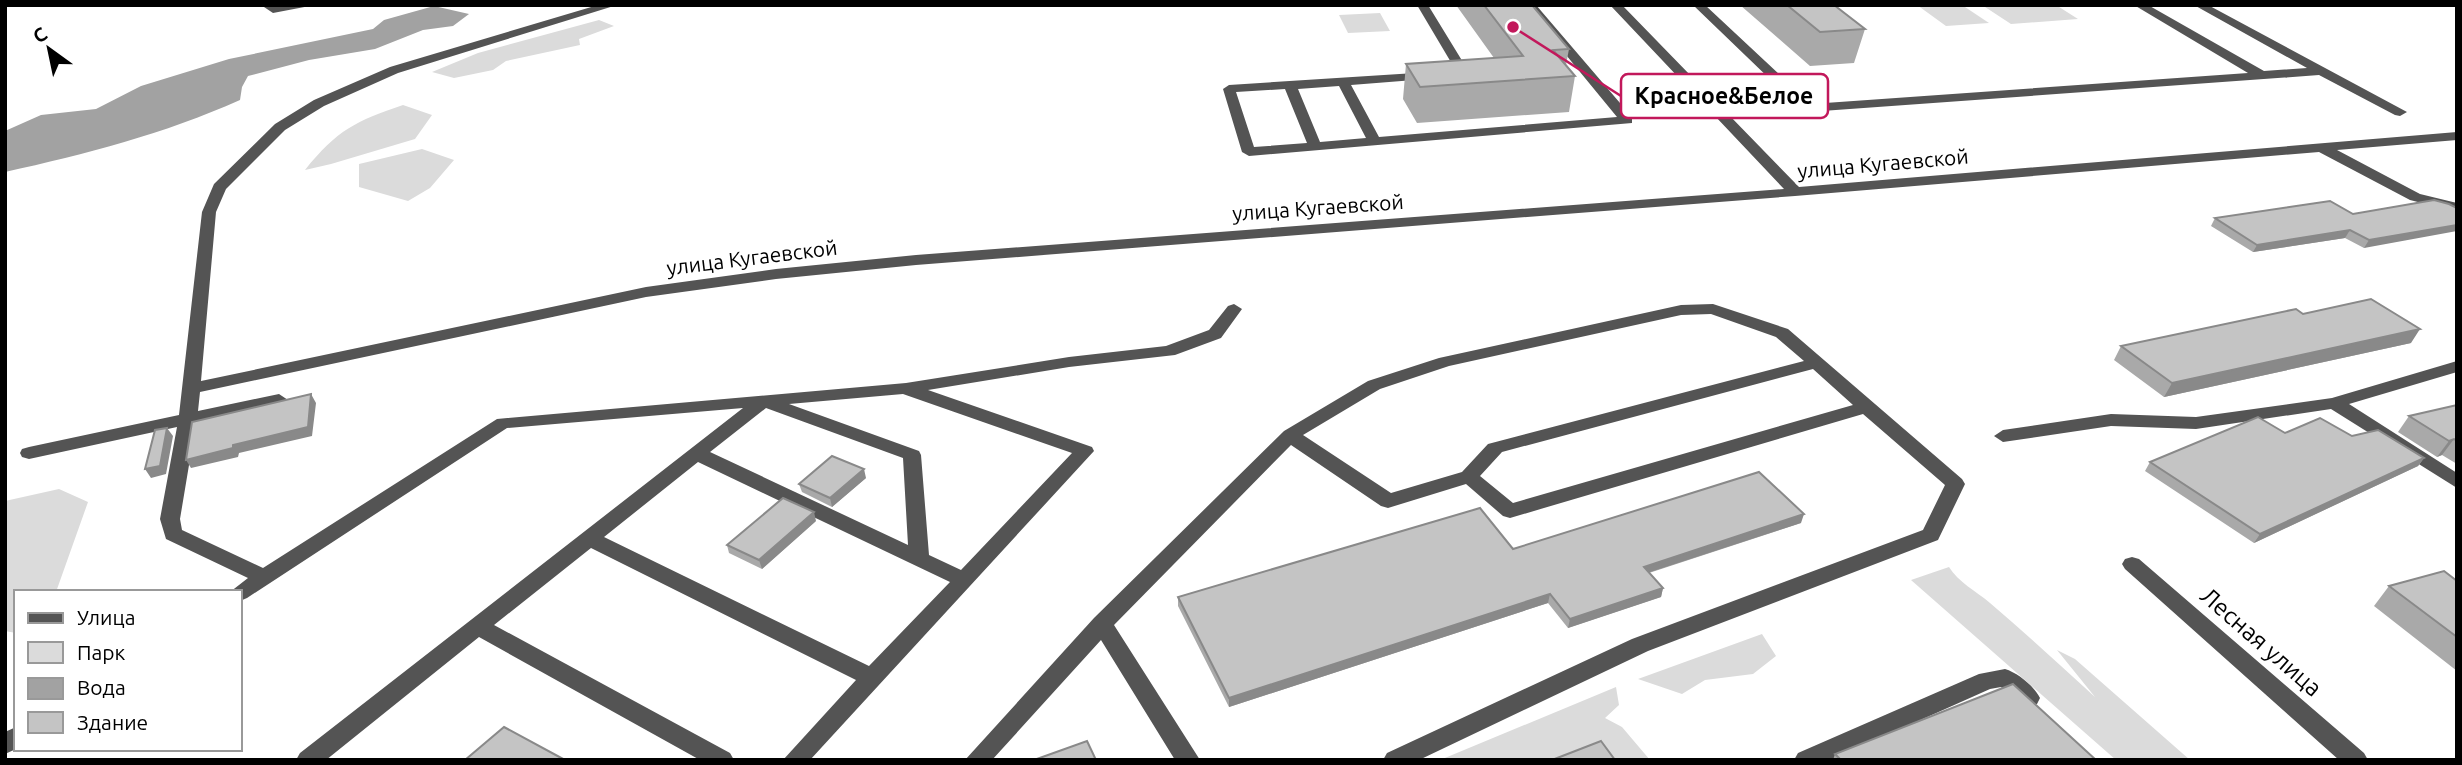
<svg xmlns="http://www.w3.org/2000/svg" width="2462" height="765" viewBox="0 0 2462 765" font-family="Ubuntu,sans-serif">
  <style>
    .green { fill: #dbdbdb }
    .water { fill: #a2a2a2 }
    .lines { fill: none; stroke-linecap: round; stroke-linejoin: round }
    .minor { fill: #545454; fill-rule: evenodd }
    .wall { fill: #a9a9a9 }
    .shaded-wall { fill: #898989 }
    .building { fill: #c4c4c4; stroke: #898989; stroke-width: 2 }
    .labels { text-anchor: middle; stroke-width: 6; stroke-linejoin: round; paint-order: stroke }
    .street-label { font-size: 21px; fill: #000; stroke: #fff }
    .near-street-label { font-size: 24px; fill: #000; stroke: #fff }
    .leader { fill: none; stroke: #c2185b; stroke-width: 2.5 }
    .callout-dot { fill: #c2185b; stroke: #fff; stroke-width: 2.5 }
    .callout { fill: #fff; stroke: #c2185b; stroke-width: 2.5 }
    .callout-label { font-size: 23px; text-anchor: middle; font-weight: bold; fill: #000 }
  </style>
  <rect width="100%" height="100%" fill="#fff"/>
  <!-- green -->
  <path class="green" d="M1917 5H1962L1989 23 1946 26Z
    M1982 5H2056L2078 19 2011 24Z
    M1380 13 1390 31 1348 33 1339 15Z
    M599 20 614 26 579 39 580 45 506 61 493 70 454 78 432 72 478 53Z
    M403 105 432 115 415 139 331 164 305 170C337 130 356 121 403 105Z
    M422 149 454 160 430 188 408 201 359 187V164Z
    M59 489 88 502 56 592H16V633L5 631V501Z
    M1949 567C1958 582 1976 591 1990 603 2025 633 2060 665 2095 697L2057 650 2075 659 2190 760H2116L1911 580Z
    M1762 634 1776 656 1753 674 1705 680 1682 694 1638 679Z
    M1616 687 1619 705 1605 718 1622 727 1650 760H1440Z"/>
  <!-- water -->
  <path class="water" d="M434 6 469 14 453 26 423 30 375 49 309 60 248 76 242 87 240 100C164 134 86 154 5 172V131L41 115 96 109 141 86 229 59 373 29 384 20Z"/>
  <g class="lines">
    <!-- minor -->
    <path class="minor" d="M261 5H315L273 13Z
      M598 5H617L398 73 324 106 285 130 226 189 216 212 201 381 646 287 776 269 916 255 1784 189 1610 5H1622L1799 187 2457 132V140L2337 150 2420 194 2457 203V212L2410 200 2319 152 1795 196 916 265 776 279 646 297 200 392 198 411 279 394 288 400 279 406 196 423 180 519 182 530 263 568 497 419 906 383 1069 357 1166 346 1209 330 1228 306 1234 304 1242 309 1221 338 1175 355 1069 367 928 390 1092 447 1094 451 810 760H783L856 680 591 548 494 625 730 753 734 760H700L479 637 326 760H296L300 753 743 408 507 428 247 598 240 601V592H230L248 578 166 539 160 519 177 427 29 459 22 457 20 453 22 449 29 447 179 415 202 212 214 184 275 124 314 100 390 67ZM903 394 1072 453 961 570 929 555 921 455 919 451 789 404ZM766 408 903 458 908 545 710 452ZM698 462 950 582 869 666 604 537Z
      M1417 5H1428L1469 72 1467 75 1450 76V70L1455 69Z
      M1525 5H1536L1632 117V123L1249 156 1242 152 1223 89 1229 85 1431 72V78L1427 79 1351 85 1379 137 1617 117ZM1339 86 1366 138 1320 142 1298 89ZM1285 89 1307 143 1254 147 1236 92Z
      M1693 5H1705L1811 104 2248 73 2134 5H2148L2264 71 2307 68 2194 5H2208L2407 112 2400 116 2395 115 2319 75 1808 112 1803 111Z
      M1713 304 1788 329 1962 479 1965 484 1938 540 1648 651 1419 760H1383L1387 753 1632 639 1923 530 1945 485 1863 414 1510 518 1503 516 1466 484 1388 508 1381 506 1291 445 1114 625 1200 760H1175L1101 640 992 760H965L1094 618 1284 431 1368 381 1439 358 1681 305ZM1711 314 1776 337 1804 361 1488 444 1462 472 1391 493 1303 435 1380 389 1449 366 1681 315ZM1813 369 1853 405 1513 503 1480 476 1502 452Z
      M2457 361V372L2349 404 2457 473V488L2331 409 2196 429 2111 426 2003 442 1994 436 2003 430 2111 414 2196 417 2332 398Z
      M2132 557 2139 559 2364 753 2368 760H2339L2125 569 2122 564 2125 559Z
      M2005 669C2018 673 2034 686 2040 698L2037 704C2022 710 2012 697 2001 687L1990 689 1831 760H1794L1798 753 1979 674Z
      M16 727V749L5 754V732Z"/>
  </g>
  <!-- wall -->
  <path class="wall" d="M1456 5H1532L1569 49 1566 65 1575 76 1569 112 1417 123 1403 99 1406 64 1494 58Z
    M1740 5H1834L1865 29 1854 63 1810 66Z
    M2457 208 2364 248 2345 238 2253 252 2211 226 2215 218 2353 214Z
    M2303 314 2411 343 2164 397 2114 360 2121 346Z
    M2457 405V464L2442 455 2437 457 2398 432 2409 416Z
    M2285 433 2352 436 2424 458 2418 466 2254 543 2145 471 2150 462Z
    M866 478 832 507 802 492 799 484Z
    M816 521 762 569 729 553 727 545Z
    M1801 523 1649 573 1663 588 1661 597 1568 628 1548 603 1229 707 1178 606V597L1513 549Z
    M2457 581V671L2374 606 2389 586Z
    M1835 754 2096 760H1833Z"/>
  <!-- shaded-wall -->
  <path class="shaded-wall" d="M2457 225V231L2364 248 2369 240Z
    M2350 230 2345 238 2253 252 2257 245Z
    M2420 329 2411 343 2164 397 2172 383Z
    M311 394 316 403 312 436 239 453 238 457 191 468 186 460 233 445Z
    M167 428 173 436 166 474 151 478 145 469Z
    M2454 439 2442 455 2437 457 2449 441Z
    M2424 458 2418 466 2254 543 2260 534Z
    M864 469 866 478 832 507 830 498Z
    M814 512 816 521 762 569 759 560Z
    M1804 514 1801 523 1641 575 1644 567Z
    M1663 588 1661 597 1568 628 1570 619Z
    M1550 594 1548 603 1229 707V698Z"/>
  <!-- building -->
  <path class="building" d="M1484 5H1532L1569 49 1553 50 1575 76 1420 87 1406 64 1523 56Z
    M1787 5H1834L1865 29 1820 32Z
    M2434 200 2449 204 2457 208V225L2369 240 2350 230 2257 245 2215 218 2330 201 2353 214Z
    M2371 299 2420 329 2172 383 2121 346 2296 309 2303 314Z
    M311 394 308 427 233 445V448L186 460 192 422Z
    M2457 405V441L2454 439 2449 441 2409 416Z
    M2258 417 2285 433 2320 418 2352 436 2378 430 2424 458 2260 534 2150 462Z
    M167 428 160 466 145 469 155 430Z
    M832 456 864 469 830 498 799 484Z
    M1759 472 1804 514 1644 567 1663 588 1570 619 1550 594 1229 698 1178 597 1480 508 1513 549Z
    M783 498 814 512 759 560 727 545Z
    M2444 571 2457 581V637L2389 586Z
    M2013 684 2096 760H1841L1835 754Z
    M504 727 565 760H465Z
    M1087 741 1096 760H1034Z
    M1601 741 1615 760H1552Z"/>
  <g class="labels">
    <!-- street labels -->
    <g class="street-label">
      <text transform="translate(1883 164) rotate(-5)" y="7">улица Кугаевской</text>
      <text transform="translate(1318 208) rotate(-4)" y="7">улица Кугаевской</text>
      <text transform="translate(752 258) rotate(-7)" y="7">улица Кугаевской</text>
    </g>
    <!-- near-street labels -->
    <g class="near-street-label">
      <text transform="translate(2261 642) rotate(41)" y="8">Лесная улица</text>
    </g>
  </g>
  <!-- callouts -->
  <path class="leader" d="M1513 27L1621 96"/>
  <circle class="callout-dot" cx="1513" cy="27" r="7"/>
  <rect class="callout" x="1621" y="74" width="207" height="44" rx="7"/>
  <g class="callout-label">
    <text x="1724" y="104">Красное&amp;Белое</text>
  </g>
  <!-- border -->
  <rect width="2462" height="765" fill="none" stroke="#000000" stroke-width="14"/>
  <!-- legend -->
  <rect x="14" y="590" width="228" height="161" fill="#ffffff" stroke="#999999" stroke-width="2"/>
  <rect x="28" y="613" width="35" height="10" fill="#545454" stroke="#999999" stroke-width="2"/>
  <text x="77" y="625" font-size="21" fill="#000000">Улица</text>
  <rect x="28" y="642" width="35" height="21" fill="#dbdbdb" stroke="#999999" stroke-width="2"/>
  <text x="77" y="660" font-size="21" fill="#000000">Парк</text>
  <rect x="28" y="678" width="35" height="21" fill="#a2a2a2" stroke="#999999" stroke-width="2"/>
  <text x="77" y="695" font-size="21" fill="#000000">Вода</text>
  <rect x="28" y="712" width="35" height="21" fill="#c4c4c4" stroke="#999999" stroke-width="2"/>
  <text x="77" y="730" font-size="21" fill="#000000">Здание</text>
  <!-- north arrow -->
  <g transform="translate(49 49) rotate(327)" stroke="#ffffff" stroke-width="5" paint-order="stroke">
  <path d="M0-5L12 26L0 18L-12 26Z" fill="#000000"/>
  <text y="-10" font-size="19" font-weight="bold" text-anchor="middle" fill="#000000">С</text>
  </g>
</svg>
